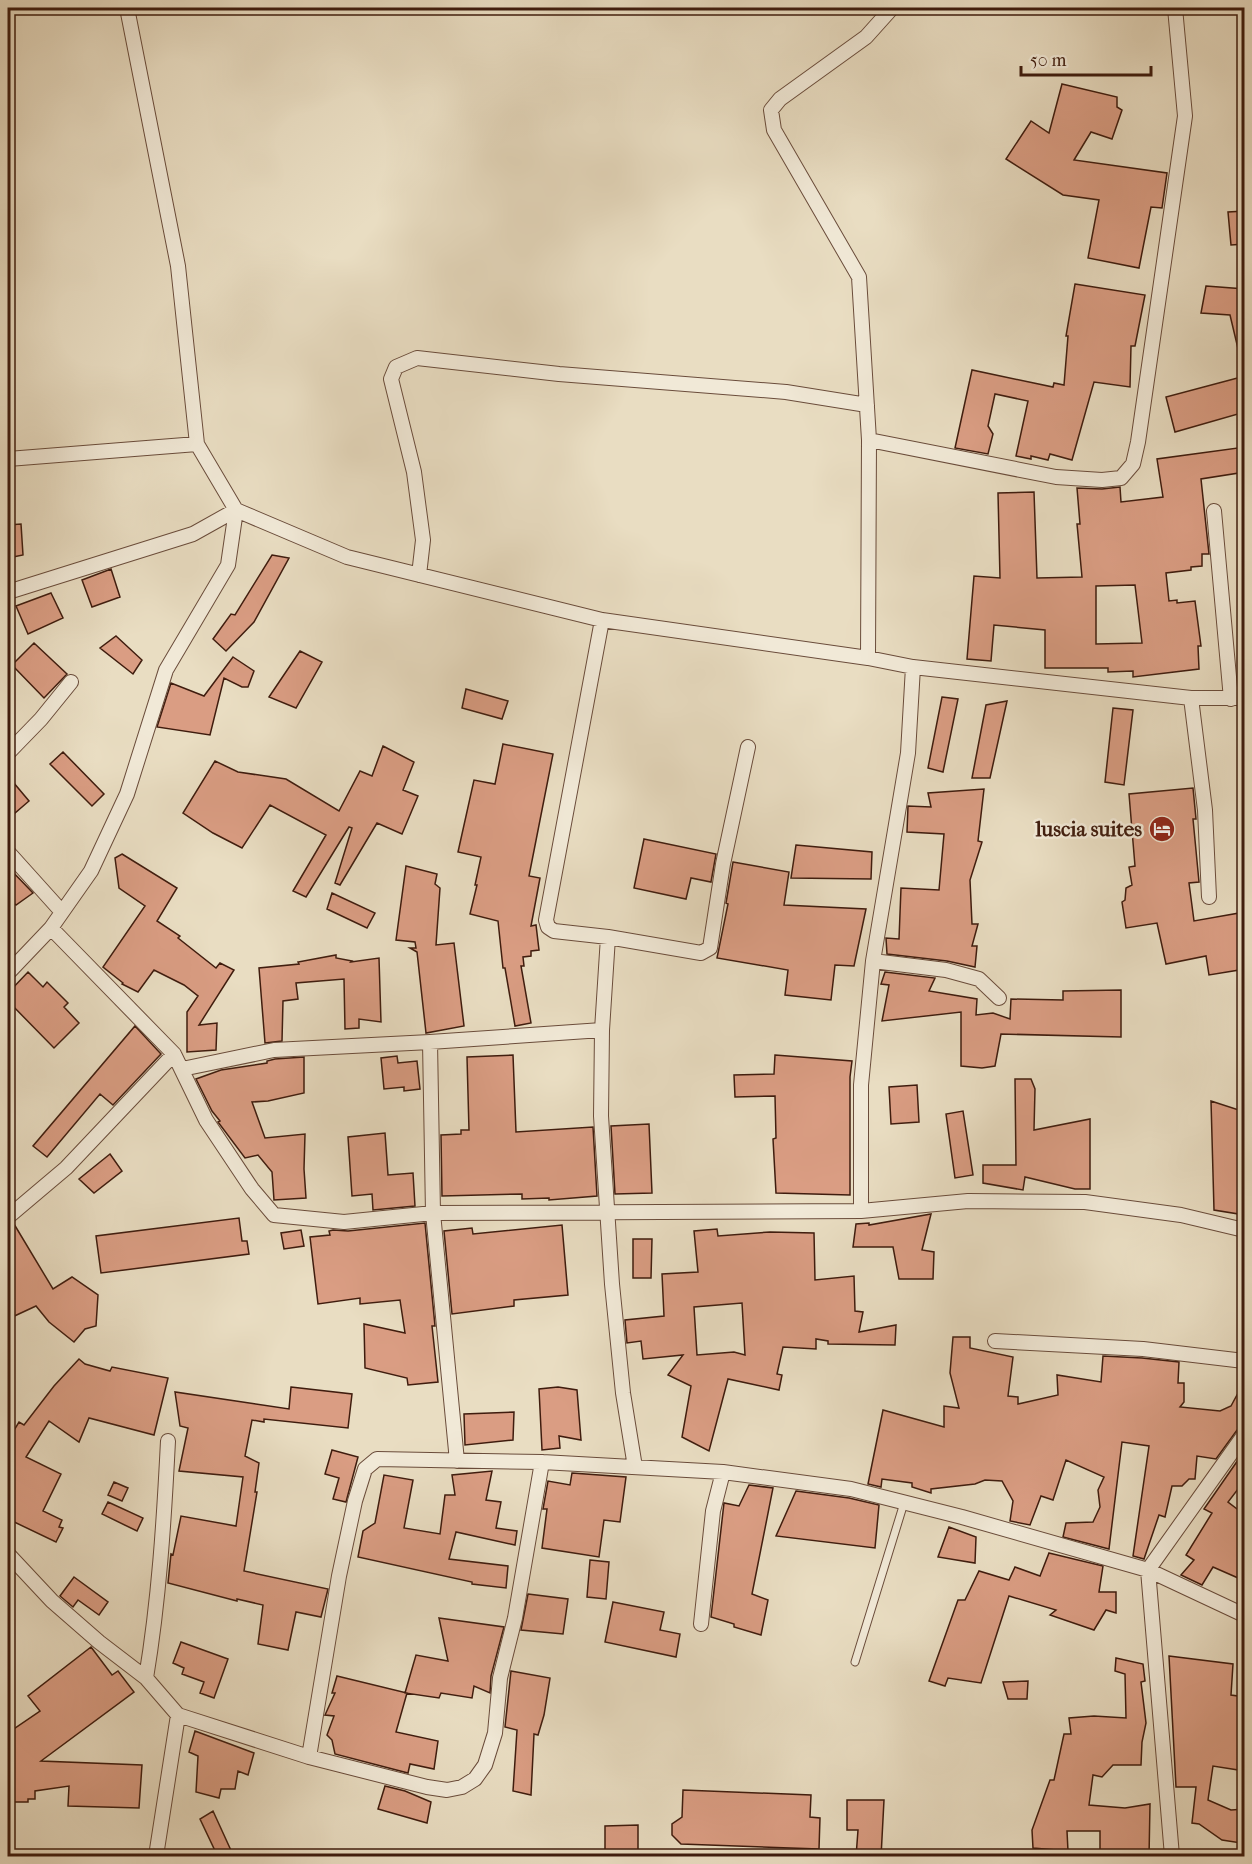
<svg xmlns="http://www.w3.org/2000/svg" width="1252" height="1864" viewBox="0 0 1252 1864" font-family="'IM FELL French Canon',serif">
  <style>
    .building { fill: #da9d83; stroke: #3f1c0e; stroke-width: 1.5; fill-rule: evenodd }
    .lines { fill: none; stroke-linecap: round; stroke-linejoin: round }
    .lane-casing { stroke: #6a4c3b; stroke-width: 9 }
    .street-casing { stroke: #6a4c3b; stroke-width: 16 }
    .lane { stroke: #f1e9d7; stroke-width: 7 }
    .street { stroke: #f1e9d7; stroke-width: 14 }
    .labels { text-anchor: middle; stroke-width: 5; stroke-linejoin: round; paint-order: stroke }
    .poi-label { font-size: 21px; font-weight: bold; fill: #3f1c0e; stroke: #f1e9d7; text-anchor: end }
  </style>
  <rect width="100%" height="100%" fill="#e9ddc2"/>
  <filter id="stains"><feTurbulence type="fractalNoise" baseFrequency=".00333" numOctaves="4"/><feColorMatrix values="0 0 0 0 .2 0 0 0 0 .09 0 0 0 0 .02 0 0 0 .5 -.17"/></filter>
  <radialGradient id="worn" r=".72"><stop offset=".6" stop-color="#630" stop-opacity="0"/><stop offset="1" stop-color="#630" stop-opacity=".3"/></radialGradient>
  <!-- building -->
  <path class="building" d="M1062 84 1117 97V107L1122 110 1112 139 1091 132 1074 160 1167 173 1162 208 1151 207 1139 268 1088 258 1099 200 1063 195 1006 159 1031 121 1049 133Z
    M1245 211V244L1231 245 1228 212Z
    M1075 284 1145 295 1135 346H1131L1130 387 1094 382 1072 460 1050 454 1048 460 1031 456V459L1016 456 1028 401 995 394 988 426 993 434 988 454 955 448 972 370 1053 387 1054 383 1064 385 1068 336H1066Z
    M1206 286 1245 289V352L1239 353 1230 315 1201 313Z
    M1245 376V412L1175 432 1166 397Z
    M1245 447V472L1201 479 1209 554H1202V566L1191 567V570L1166 573 1169 601 1177 600V603L1195 601 1201 646H1198L1199 669 1133 677V671L1108 672V668H1045V630L994 625 991 661 967 659 974 576 1000 578 998 493 1034 492 1037 578 1082 577 1077 524H1080L1077 488 1102 489 1120 487 1121 502 1163 497 1157 459ZM1135 585 1142 643 1096 644V586Z
    M21 524 23 555 8 558V525Z
    M272 555 289 558 254 622 226 651 213 639 231 614 235 615Z
    M111 569 120 597 92 607 82 580Z
    M51 593 63 618 28 634 16 606Z
    M116 636 142 660 133 674 100 648Z
    M34 643 67 674 44 698 12 665Z
    M300 651 322 662 296 708 269 697Z
    M233 657 254 671 248 687H242L224 678 210 735 157 727 171 683 204 696Z
    M466 689 508 701 502 719 462 708Z
    M942 697 958 699 943 772 928 768Z
    M1007 701 990 778H972L986 705Z
    M1113 708 1133 710 1124 785 1105 782Z
    M503 744 553 754 529 876 540 878 531 926 536 925 539 950 531 951V956L523 957 524 966H521L531 1023 515 1026 505 968H503L498 921 470 914 477 885H475L481 857 458 852 474 780 495 784Z
    M383 746 414 762 403 790 418 796 402 834 377 823 340 885 335 883 352 828 349 827 306 897 293 891 326 835 270 805 242 848 213 833 183 813 215 761 238 772 286 779 339 811 360 771 372 776Z
    M63 752 104 794 92 806 50 764Z
    M8 776 29 801 8 819Z
    M1193 788 1196 819H1193L1199 882 1189 883 1194 921 1245 912V969L1209 975 1206 956 1166 964 1157 923 1126 928 1122 902 1125 900 1126 888 1132 885 1129 867 1135 866 1129 794Z
    M984 789 978 841 982 842 970 880 972 924H978L972 946H977L975 967 947 961 887 954 886 938 899 939 901 888 939 890 944 834 907 832 908 806 931 807 928 793Z
    M644 839 716 854 711 882 691 878 686 899 634 888Z
    M796 845 872 852 871 879 791 878Z
    M122 854 177 888 157 921 180 936 178 938 216 968 220 963 234 970 199 1025 217 1023 216 1050 187 1052V1012L198 996 184 985 154 970 138 992 122 984 123 983 103 967 145 906 119 888 115 858Z
    M733 862 789 872 784 905 866 909 854 966 835 965 831 1000 785 995 788 970 717 958 728 904 726 903Z
    M406 866 437 874 435 884 440 888 436 945 454 943 464 1026 426 1033 417 952 410 948H416L415 942 396 940Z
    M8 867 33 893 16 905 8 898Z
    M332 893 375 913 367 928 327 909Z
    M336 955V958L352 961 351 962 379 958 381 1022 359 1019V1028L345 1029 344 979 296 983 298 999 283 1001 282 1041 265 1043 259 968 299 964 298 962Z
    M28 972 43 987 47 982 68 1003 64 1007 79 1023 54 1048 8 1001V993Z
    M885 972 935 978 929 991 977 999 976 1015 993 1013 1010 1019 1011 999 1063 1000V991L1121 990V1037L1001 1034 995 1066 982 1068 961 1066V1012L882 1021 889 985 881 984Z
    M135 1026 161 1054 113 1105 100 1094 47 1157 33 1146Z
    M513 1055 516 1132 593 1127 597 1196 549 1200V1198L522 1199V1194L442 1196 441 1135 461 1134V1130H469L467 1057Z
    M775 1055 852 1061 850 1077V1195L776 1193 773 1139 776 1138 775 1096 735 1097 734 1075 774 1074Z
    M397 1056 398 1063 417 1061 420 1089 404 1091V1087L384 1089 381 1058Z
    M304 1057V1093L268 1101 252 1102 265 1138 305 1134 304 1169 306 1198 274 1200 272 1172 258 1155 245 1158 218 1122 220 1121 212 1111 196 1079 221 1070 267 1063V1061L275 1059Z
    M1015 1079H1031L1035 1089 1034 1130 1090 1119V1189H1075L1025 1177 1023 1190 983 1183V1165H1016Z
    M917 1085 919 1122 891 1124 889 1087Z
    M1211 1101 1245 1112V1215L1214 1210Z
    M963 1111 973 1175 955 1178 946 1114Z
    M649 1124 652 1193 615 1194 611 1126Z
    M385 1133 388 1175 413 1173 415 1206 373 1210 372 1194 352 1196 348 1137Z
    M110 1154 122 1171 94 1193 79 1179Z
    M931 1214 922 1250 934 1252 933 1279H899L893 1247H853L856 1224 869 1223V1225Z
    M239 1218 242 1241H247L249 1254 101 1273 96 1236Z
    M425 1223 435 1326H432L438 1382 408 1385 407 1378 365 1368 364 1324 405 1333 400 1300 360 1304V1298L318 1304 310 1237 330 1235 329 1231 333 1230 348 1231Z
    M14 1224 53 1289 72 1277 98 1295 96 1326 85 1329 74 1342 49 1322 36 1306 8 1319V1226Z
    M562 1225 568 1295 514 1300V1306L452 1314 444 1231 472 1228 473 1234Z
    M717 1229 718 1236 770 1232 814 1233 815 1280 854 1276 855 1311 863 1312 859 1332 896 1325 895 1345 828 1344V1341L816 1339V1349L783 1347 777 1374 782 1375 779 1390 728 1379 709 1451 682 1437 691 1386 668 1375 683 1355 643 1359 641 1341 627 1343 625 1320 664 1316 662 1274 698 1272 694 1231ZM742 1303 745 1355 734 1352 697 1355 694 1307Z
    M301 1230 304 1246 284 1249 281 1233Z
    M633 1239H652L651 1278H633Z
    M953 1337H970V1348L1013 1357 1008 1396 1018 1397V1404L1058 1395 1057 1375 1101 1382 1103 1356 1142 1358 1179 1362 1178 1383H1184V1402L1180 1407 1220 1411 1231 1406 1245 1380V1426L1237 1430 1216 1459 1197 1456 1195 1479H1189L1182 1486H1172L1165 1517 1159 1515 1144 1559 1133 1556 1149 1446 1122 1442 1109 1549 1063 1537 1066 1523 1093 1522 1100 1507 1098 1490 1104 1477 1066 1460 1053 1500 1041 1496 1030 1525 1010 1521 1013 1501 1002 1481 985 1480 975 1484 931 1489V1493L912 1487V1483L882 1479 881 1487 868 1484 883 1410 944 1427V1406L959 1408 950 1373Z
    M79 1359 85 1364 110 1371 112 1367 168 1378 154 1435 89 1418 79 1442 49 1421 26 1457 61 1474 43 1511 62 1520 59 1527 63 1528 56 1542 8 1519V1440L19 1422 24 1425 54 1386Z
    M291 1387 352 1394 348 1428 264 1419V1422L252 1420 245 1456 259 1463 255 1492H257L244 1571 328 1589 321 1617 296 1612 288 1650 258 1644 263 1605 237 1599V1601L168 1583 171 1554 173 1555 181 1516 236 1526 243 1477 179 1471 188 1428 180 1426 175 1392 289 1409Z
    M558 1387 577 1390 581 1440 559 1436 560 1448 542 1450 539 1389Z
    M514 1412 513 1440 465 1445 464 1414Z
    M332 1450 358 1457 346 1502 333 1499 339 1478 325 1474Z
    M1245 1450V1480L1228 1502 1245 1515V1581L1213 1567 1202 1585 1181 1575 1194 1560 1186 1555 1212 1513 1204 1509Z
    M492 1471 486 1500 501 1502 496 1528 517 1531 515 1545 456 1532 449 1559 508 1566 506 1588 472 1584V1582L358 1557 363 1531 375 1523 384 1475 413 1480 404 1528 440 1534 445 1495H455L452 1475Z
    M572 1473 626 1477 620 1522 604 1520 599 1557 542 1548 547 1509H543L548 1481 570 1485Z
    M114 1482 128 1488 122 1501 108 1495Z
    M749 1485 773 1488 752 1594 768 1600 761 1635 734 1627V1624L711 1617 724 1503 739 1506Z
    M796 1491 849 1498 879 1505 875 1548 776 1536Z
    M108 1502 143 1518 137 1531 102 1514Z
    M949 1527 976 1537 975 1563 938 1557Z
    M1049 1553 1103 1566 1099 1592H1116V1613L1106 1610 1094 1630 1050 1615 1056 1610 1009 1596 981 1683 948 1678 945 1686 929 1681 958 1600H965L979 1571 1009 1580 1015 1567 1040 1576Z
    M590 1560 609 1562 606 1599 587 1597Z
    M74 1577 108 1602 99 1615 78 1600 73 1607 60 1596Z
    M528 1594 568 1599 563 1634 521 1630Z
    M613 1602 664 1612 660 1630 680 1634 676 1657 605 1642Z
    M439 1618 504 1627 491 1676 490 1693 474 1686 472 1698 441 1693 439 1698 405 1693 416 1655 448 1661Z
    M181 1642 228 1659 214 1698 200 1693 204 1682 182 1674 184 1668 173 1663Z
    M91 1647 112 1675 118 1671 134 1692 41 1761 142 1765 139 1808 68 1806 69 1786 35 1791V1799H28V1802H13V1800H8V1733L40 1711 28 1696Z
    M1169 1656 1233 1664 1231 1695 1245 1697V1771L1213 1766 1208 1800 1231 1810 1245 1809V1831L1241 1843 1222 1840 1199 1824 1192 1823 1196 1787H1176Z
    M1116 1658 1143 1664 1145 1681 1141 1682 1146 1723 1142 1742 1141 1765H1113L1102 1777 1093 1775 1089 1805 1125 1808 1150 1804 1149 1857H1100V1831H1067L1068 1851 1033 1848 1032 1830 1050 1780H1054L1064 1734H1071L1069 1718 1094 1716 1126 1718 1125 1674 1115 1671Z
    M511 1671 550 1678 544 1715 538 1735 534 1734 531 1795 513 1791 517 1730 505 1727Z
    M337 1676 407 1693 396 1732 438 1741 434 1769 410 1764 408 1773 335 1754 332 1740 327 1735 334 1716 325 1715 335 1693H332Z
    M1028 1681 1027 1699H1008L1003 1682Z
    M195 1731 254 1753 248 1775 238 1771 235 1789H221L219 1798 196 1792 198 1756 189 1752Z
    M385 1786 405 1791 431 1802 427 1823 378 1809Z
    M683 1790 811 1795 810 1817 820 1818 819 1849 681 1844 672 1835V1824L682 1817Z
    M847 1800H884L881 1857H856L858 1830H847Z
    M213 1811 234 1857H218L200 1819Z
    M638 1825V1853L605 1854V1826Z"/>
  <g class="lines">
    <!-- lane casing -->
    <g class="lane-casing">
      <path id="lane" d="M855 1662 904 1503"/>
    </g>
    <!-- street casing -->
    <g class="street-casing">
      <path id="street" d="M127 8 178 266 197 444 236 510 347 557 602 620 868 658 913 667 1191 698H1244
        M869 440 1056 477 1102 480 1121 478 1133 464 1138 442 1185 116 1175 8
        M8 459 197 444
        M1214 511 1231 699
        M419 575 423 540 414 472 391 379 396 367 417 358 559 374 786 392 867 405
        M8 592 193 534 236 510
        M602 620 546 920 548 927 554 931 608 937 701 953 710 948 723 864 748 747
        M868 658 869 440 859 277 774 130 771 110 780 99 866 37 892 8
        M1191 698 1205 810 1209 897
        M8 753 41 719 71 682
        M8 852 62 912
        M51 928 174 1054 206 1120 252 1189 274 1215 344 1222 433 1213 861 1211 968 1201 1085 1202 1181 1215 1244 1230
        M608 937 602 1030 601 1116 612 1284 623 1393 635 1467
        M873 961 946 970 979 979 999 998
        M8 970 10 971 51 928 91 871 127 794 166 670 228 565 236 510
        M430 1042 433 1213 457 1461
        M182 1069 274 1050 430 1042 602 1030
        M861 1211V1085L873 961 908 753 913 667
        M8 1217 66 1168 174 1054
        M995 1341 1143 1349 1244 1361
        M8 1554 52 1601 99 1642 146 1678 178 1715 309 1757 427 1787 447 1790 462 1787 475 1779 485 1765 495 1733 500 1678 515 1618 542 1462
        M701 1624 713 1511 723 1472
        M146 1678C159 1600 164 1521 168 1441
        M309 1757 339 1576 355 1501 365 1469 377 1459 542 1462 723 1472 851 1489 962 1517 1148 1570 1244 1615
        M156 1856 178 1715
        M1172 1856 1148 1570 1244 1435"/>
    </g>
    <!-- lane -->
    <use href="#lane" class="lane"/>
    <!-- street -->
    <use href="#street" class="street"/>
  </g>
  <!-- icons -->
  <defs>
    <g id="hotel-disc" transform="scale(1.35)"><circle r="9.5" fill="#8f2418" stroke="#f1e9d7"/><path d="M-6-4.5h1.5V1H6V5H4.5V3h-9V5H-6ZM-4 0a1.8 1.8 0 1 1 3.6 0ZM.5 0V-2.5h3Q6-2.5 6 0Z" fill="#fff"/></g>
  </defs>
  <g fill-rule="evenodd">
    <use href="#hotel-disc" x="1162" y="829"/>
  </g>
  <g class="labels">
    <!-- poi labels -->
    <g class="poi-label">
      <text x="1142" y="836">luscia suites</text>
    </g>
  </g>
  <!-- margin -->
  <rect width="1252" height="1864" fill="none" stroke="#e9ddc2" stroke-width="30"/>
  <rect x="9" y="9" width="1234" height="1846" fill="none" stroke="#3f1c0e" stroke-width="3"/>
  <rect x="15" y="15" width="1222" height="1834" fill="none" stroke="#3f1c0e" stroke-width="1.5"/>
  <!-- scale -->
  <path d="M1021 66v9h130v-9" fill="none" stroke="#3f1c0e" stroke-width="3"/>
  <text x="1030" y="66" font-size="18" fill="#3f1c0e" stroke="#f1e9d7" stroke-width="4.5" paint-order="stroke">50 m</text>
  <rect width="100%" height="100%" filter="url(#stains)"/>
  <rect width="100%" height="100%" fill="url(#worn)"/>
</svg>
